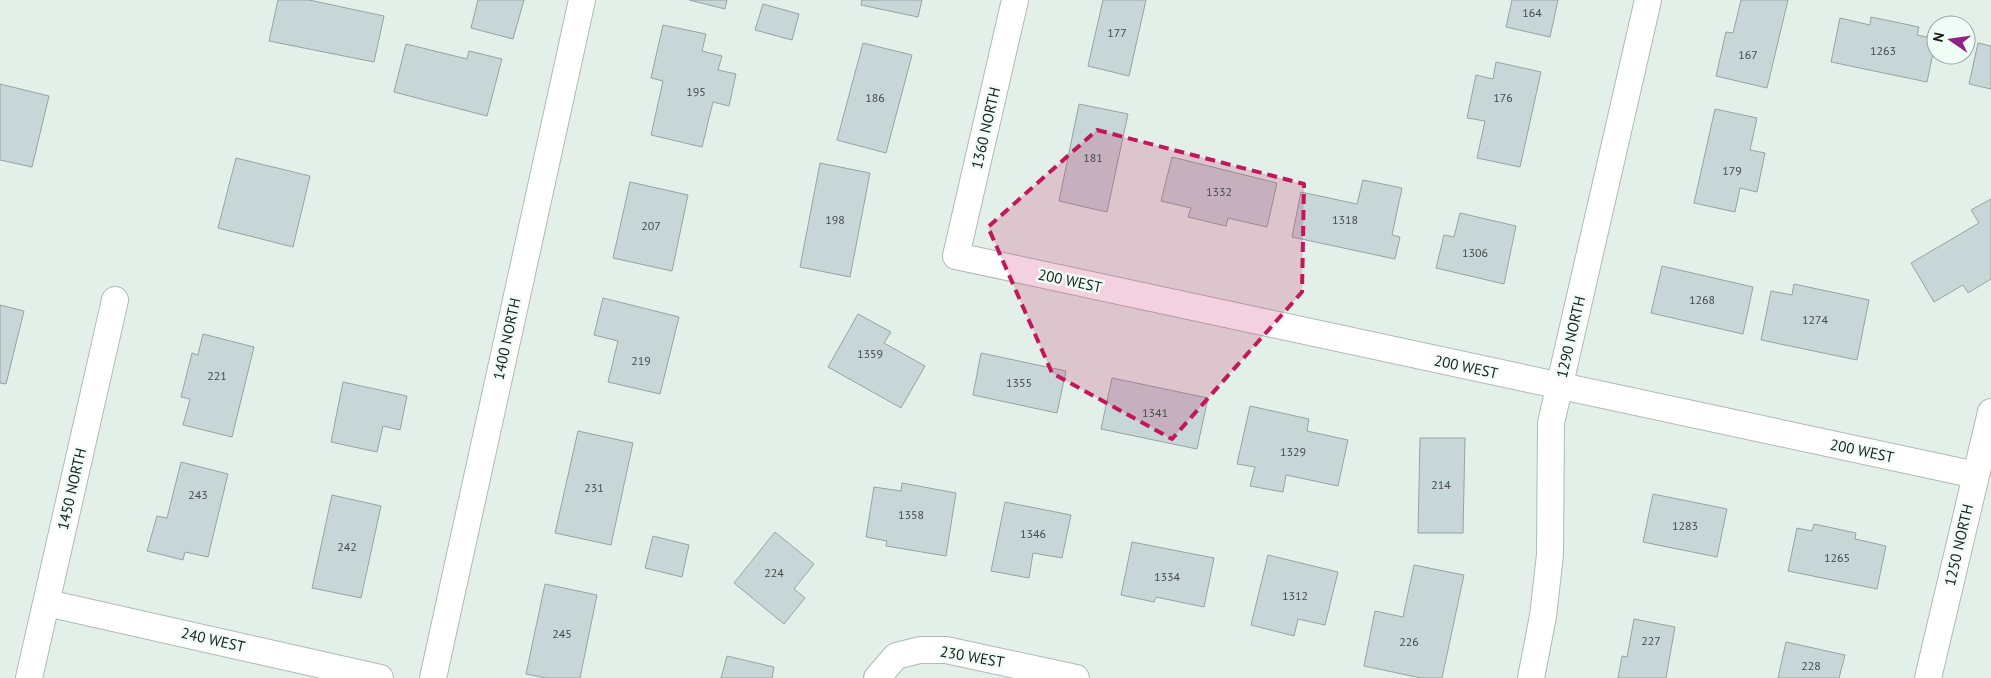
<svg xmlns="http://www.w3.org/2000/svg" width="1991" height="678" viewBox="0 0 1991 678" font-family="'PT Sans',sans-serif">
  <style>
    .building { fill: #c7d6d6; stroke: #95a4a3 }
    .lines { fill: none; stroke-linecap: round; stroke-linejoin: round }
    .minor-casing { stroke: #aebab4; stroke-width: 28 }
    .minor { stroke: #fff; stroke-width: 26 }
    .marked { fill: #c2185b; fill-opacity: 0.2; stroke: #c2185b; stroke-width: 4; stroke-dasharray: 10 6; stroke-linejoin: round }
    .labels { text-anchor: middle; stroke-width: 5; stroke-linejoin: round; paint-order: stroke }
    .number-label { font-size: 12px; fill: #444c4a }
    .street-label { font-size: 15px; fill: #191e1b; stroke: #f0fdf6 }
  </style>
  <rect width="100%" height="100%" fill="#e3f0e9"/>
  <!-- building -->
  <path class="building" d="M278 0H309L384 16 374 62 269 41Z
    M478 0H524L513 39 471 28Z
    M689 0H727L725 9Z
    M862 0H922L918 17 861 5Z
    M1103 0H1146L1129 76 1088 66Z
    M1512 0H1558L1550 37 1506 27Z
    M1741 0H1788L1767 88 1716 76 1726 32 1733 33Z
    M763 4 799 14 792 40 755 30Z
    M1871 17 1919 27 1917 35 1936 39 1927 82 1831 62 1840 18 1870 25Z
    M663 25 706 34 702 51 722 56 718 70 736 74 729 106 713 102 702 147 651 135 663 81 651 78Z
    M863 43 912 55 886 153 837 140Z
    M1978 43 1991 46V89L1969 84Z
    M406 44 467 59 469 51 502 59 487 116 394 92Z
    M1496 62 1541 72 1520 167 1477 158 1485 121 1467 118 1476 75 1493 79Z
    M0 84 49 96 32 167 0 160Z
    M1079 104 1128 114 1107 212 1059 201Z
    M1715 109 1757 118 1750 150 1765 153 1757 192 1740 188 1735 212 1694 203Z
    M1172 157 1277 183 1267 227 1228 218 1226 226 1188 217 1191 208 1161 201Z
    M236 158 310 176 293 247 218 228Z
    M820 163 870 173 850 277 800 267Z
    M1363 180 1402 188 1392 235 1400 237 1395 259 1292 237 1301 192 1357 204Z
    M630 182 688 195 672 271 613 258Z
    M1991 199V279L1968 293 1963 285 1934 302 1911 263 1979 223 1971 210Z
    M1460 213 1516 226 1504 284 1436 268 1444 235 1454 237Z
    M1662 266 1753 287 1743 334 1651 313Z
    M1794 284 1869 300 1857 360 1761 340 1771 291 1792 295Z
    M603 298 679 317 660 394 608 382 618 341 594 335Z
    M0 305 24 311 6 384 0 383Z
    M858 314 891 332 884 343 925 366 901 408 828 367Z
    M203 334 254 347 232 437 183 425 190 399 181 397 192 353 198 355Z
    M981 353 1066 371 1057 413 973 395Z
    M1112 378 1208 398 1197 449 1101 429Z
    M343 382 407 396 400 430 383 426 377 452 331 442Z
    M1250 406 1309 419 1307 431 1348 440 1338 486 1286 475 1283 492 1250 486 1255 467 1237 464Z
    M578 431 633 443 611 545 555 533Z
    M1420 438H1465L1463 533H1418Z
    M181 462 228 474 208 557 185 552 183 560 147 551 157 516 167 518Z
    M902 483 956 493 946 556 886 546 887 541 866 537 874 487 901 491Z
    M1653 494 1727 509 1717 557 1643 542Z
    M332 495 381 506 361 598 312 588Z
    M1005 502 1071 515 1062 558 1033 553 1029 578 991 571Z
    M1814 524 1856 533 1855 539 1886 546 1877 589 1788 571 1797 528 1812 531Z
    M775 532 814 564 794 589 805 598 784 624 734 583Z
    M653 536 689 545 682 577 645 568Z
    M1132 542 1214 558 1204 607 1156 597 1154 602 1121 595Z
    M1268 555 1338 572 1325 625 1298 619 1294 636 1251 625Z
    M1414 565 1464 575 1442 678H1421L1364 666 1375 611 1403 617Z
    M545 584 597 595 580 678H546L526 674Z
    M1634 619 1675 627 1666 678H1667H1618L1622 656 1627 657Z
    M1786 642 1845 655 1839 678H1778Z
    M727 656 774 667 772 678H721Z"/>
  <g class="lines">
    <!-- minor casing -->
    <g class="minor-casing">
      <path id="minor" d="M1015 0 956 256 1976 475
        M47 603 380 678
        M29 678 115 300
        M433 678 582 0
        M877 678 896 656 920 650H946L1076 678
        M1531 678 1543 616 1550 555 1551 423 1648 0
        M1928 678 1991 412"/>
    </g>
    <!-- minor -->
    <use href="#minor" class="minor"/>
  </g>
  <!-- marked area -->
  <path class="marked" d="M1097 130 1304 184 1302 292 1172 439 1052 373 988 227Z"/>
  <g class="labels">
    <!-- number labels -->
    <g class="number-label">
      <text x="1532" y="17">164</text>
      <text x="1117" y="37">177</text>
      <text x="1883" y="55">1263</text>
      <text x="1748" y="59">167</text>
      <text x="696" y="96">195</text>
      <text x="875" y="102">186</text>
      <text x="1503" y="102">176</text>
      <text x="1093" y="162">181</text>
      <text x="1732" y="175">179</text>
      <text x="1219" y="196">1332</text>
      <text x="835" y="224">198</text>
      <text x="1345" y="224">1318</text>
      <text x="651" y="230">207</text>
      <text x="1475" y="257">1306</text>
      <text x="1702" y="304">1268</text>
      <text x="1815" y="324">1274</text>
      <text x="870" y="358">1359</text>
      <text x="641" y="365">219</text>
      <text x="217" y="380">221</text>
      <text x="1019" y="387">1355</text>
      <text x="1155" y="417">1341</text>
      <text x="1293" y="456">1329</text>
      <text x="1441" y="489">214</text>
      <text x="594" y="492">231</text>
      <text x="198" y="499">243</text>
      <text x="911" y="519">1358</text>
      <text x="1685" y="530">1283</text>
      <text x="1033" y="538">1346</text>
      <text x="347" y="551">242</text>
      <text x="1837" y="562">1265</text>
      <text x="774" y="577">224</text>
      <text x="1167" y="581">1334</text>
      <text x="1295" y="600">1312</text>
      <text x="562" y="638">245</text>
      <text x="1651" y="645">227</text>
      <text x="1409" y="646">226</text>
      <text x="1811" y="670">228</text>
    </g>
    <!-- street labels -->
    <g class="street-label">
      <text transform="translate(986 128) rotate(-77)" y="5">1360 NORTH</text>
      <text transform="translate(1070 281) rotate(12)" y="5">200 WEST</text>
      <text transform="translate(1571 337) rotate(-77)" y="5">1290 NORTH</text>
      <text transform="translate(507 339) rotate(-78)" y="5">1400 NORTH</text>
      <text transform="translate(1466 367) rotate(12)" y="5">200 WEST</text>
      <text transform="translate(1862 451) rotate(12)" y="5">200 WEST</text>
      <text transform="translate(72 489) rotate(-77)" y="5">1450 NORTH</text>
      <text transform="translate(1959 545) rotate(-77)" y="5">1250 NORTH</text>
      <text transform="translate(213 640) rotate(13)" y="5">240 WEST</text>
      <text transform="translate(972 657) rotate(10)" y="5">230 WEST</text>
    </g>
  </g>
  <!-- north arrow -->
  <g transform="translate(1951 40) rotate(283)"><circle r="24" fill="#f0fdf6" stroke="#9aa49e"/>
  <path d="M0-4L9 19L0 12L-9 19Z" fill="#8f2285"/>
  <text y="-8" font-size="14" font-weight="bold" text-anchor="middle" fill="#191e1b">N</text>
  </g>
</svg>
